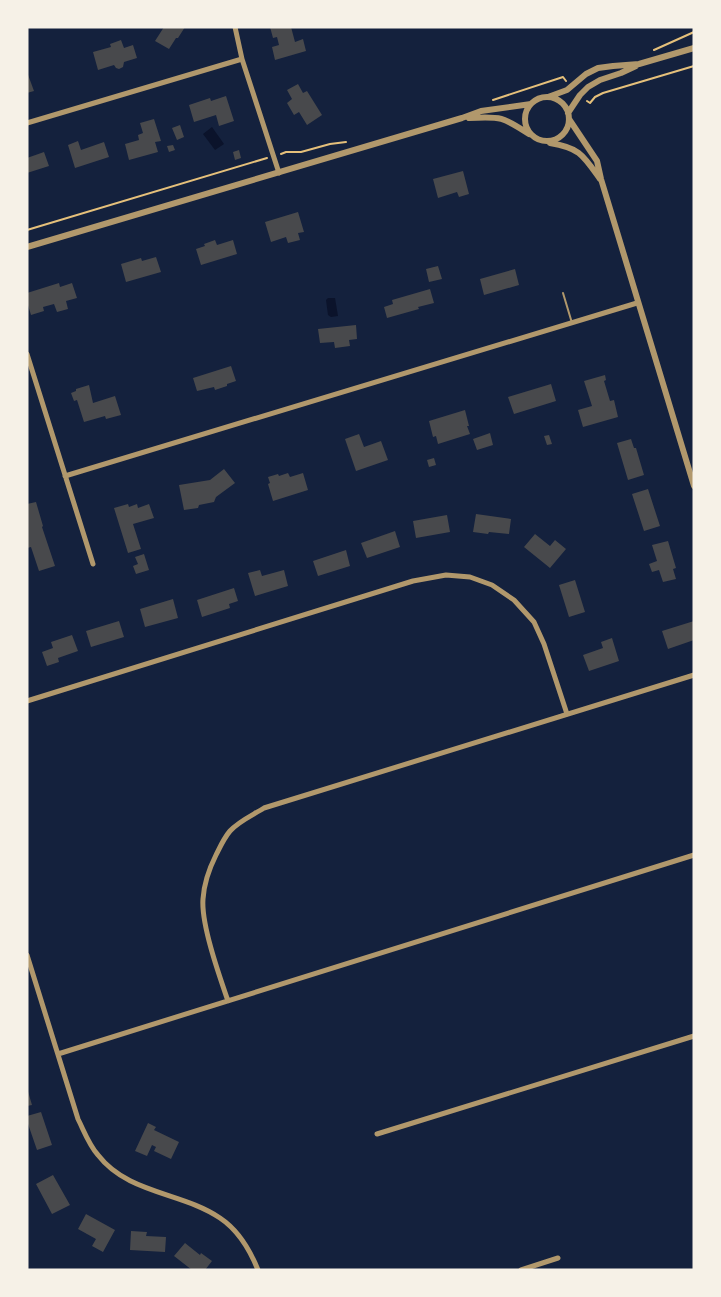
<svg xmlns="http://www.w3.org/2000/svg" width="721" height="1297" viewBox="0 0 721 1297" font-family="Helvetica,sans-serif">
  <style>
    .water { fill: #0b132b }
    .building { fill: #48494c }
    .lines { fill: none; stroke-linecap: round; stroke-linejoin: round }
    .path { stroke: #e5c07b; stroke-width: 2 }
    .service { stroke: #b1986c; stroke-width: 2 }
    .minor { stroke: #b1986c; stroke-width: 5 }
    .tertiary { stroke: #b1986c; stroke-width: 6 }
  </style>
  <rect width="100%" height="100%" fill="#14213d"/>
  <!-- water -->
  <path class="water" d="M212 127 224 144 215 150 203 134Z
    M328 298H335L338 316 331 317 328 315 326 300Z"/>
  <!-- building -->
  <path class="building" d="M164 27H185L178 38H176L169 49 155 41Z
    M270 27H291L295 42 303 39 306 51 275 60 272 47 279 45 277 37 273 38Z
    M121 40 124 48 133 45 137 58 124 62 123 67 119 69 116 68 114 65 98 70 93 52 111 47 110 44Z
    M27 72 34 91 27 93Z
    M298 84 303 93 307 91 322 115 307 125 299 112 294 115 287 103 292 99 287 90Z
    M226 96 234 121 219 126 216 115 194 122 189 105 210 98 211 101Z
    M154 119 161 141 155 142 158 152 129 160 125 144 139 140 138 135 143 133 140 123Z
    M180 125 184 137 177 140 172 128Z
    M78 141 81 150 104 142 109 157 75 168 68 145Z
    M173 145 175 150 169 152 167 146Z
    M239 150 241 158 235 160 233 152Z
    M44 152 49 166 27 173V158Z
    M463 171 469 194 459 197 457 192 438 198 433 179Z
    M298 212 304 232 298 233 300 240 288 243 286 237 271 242 265 222Z
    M215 240 217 245 233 240 237 254 201 265 196 249 205 246 204 244Z
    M156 257 161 272 126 282 121 264 141 258 142 261Z
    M438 266 442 279 429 282 426 269Z
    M515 269 519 285 484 295 480 279Z
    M59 283 60 287 72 283 77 298 66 301 68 309 57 312 54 304 43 307 44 311 31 315 27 302V293Z
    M430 289 434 303 418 307 419 309 387 318 384 307 393 304 392 300Z
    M356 325 357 339 349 340 350 346 335 348 334 342 320 343 318 329Z
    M231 366 236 381 227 384V386L215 390 214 387 197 391 193 378Z
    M605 375 606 380 604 381 610 401 614 400 618 417 583 427 578 410 592 406 584 381Z
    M551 384 556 401 514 414 508 397Z
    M89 385 93 403 115 396 121 415 106 419 105 416 84 422 77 400 74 401 71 393 76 391V389Z
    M465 410 469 426H467L470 434 438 444 436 436 433 437 429 421Z
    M490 433 493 445 477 450 473 439Z
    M359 434 364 447 381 441 388 460 356 471 345 439Z
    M549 435 552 444 547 445 544 436Z
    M631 439 634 448H636L644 475 628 480 617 443Z
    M434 458 436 465 429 467 427 460Z
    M224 469 235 483 216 497 214 502 199 505 198 508 184 510 179 485 210 480Z
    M288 473 290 477 303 473 308 490 273 501 268 484 270 483 268 477 278 474 279 476Z
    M648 489 660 526 644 531 632 494Z
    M36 502 43 526 42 527 55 566 39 571 31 547 27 548V504Z
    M128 504 129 507 137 504 138 508 149 504 154 518 133 524 141 549 128 553 114 508Z
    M476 514 511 519 509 534 489 532 488 534 473 532Z
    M447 515 450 532 416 538 413 521Z
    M395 531 400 547 367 558 361 543Z
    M535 534 550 546 555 540 566 549 550 568 524 547Z
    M668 541 676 568 673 569 676 579 663 582 659 570 652 572 649 564 657 561 652 545Z
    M346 550 350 566 318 576 313 561Z
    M144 554 149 570 136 574 133 566 138 564 135 557Z
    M260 570 262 576 284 570 288 586 255 596 248 573Z
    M575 580 585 612 569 617 559 585Z
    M234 588 238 601 229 604 230 608 202 617 197 600Z
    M173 599 178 618 145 627 140 609Z
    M119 621 124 637 91 647 86 631Z
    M694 621V640L668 649 662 631Z
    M72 635 78 651 58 658 59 662 47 666 42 652 53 648 51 642Z
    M612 638 619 661 589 671 583 655 603 648 601 642Z
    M27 1088 32 1105 27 1106Z
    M41 1112 52 1145 37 1150 27 1121V1116Z
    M148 1123 156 1127 154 1130 179 1142 171 1159 154 1151 156 1147 152 1145 147 1156 135 1151Z
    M53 1175 70 1205 52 1214 36 1184Z
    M86 1214 115 1230 103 1252 92 1246 96 1239 78 1229Z
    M131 1231 147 1232 146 1236 166 1237 165 1252 130 1250Z
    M185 1243 200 1255 201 1253 212 1261 205 1270H192L174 1256Z"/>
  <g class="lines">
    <!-- path -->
    <path class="path" d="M654 50 694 32
      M493 100 563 77 566 81
      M587 101 590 103 595 97 603 93 694 66
      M281 154 286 152H301L330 144 346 142
      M27 230 267 158"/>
    <!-- service -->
    <path class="service" d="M563 293 572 323"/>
    <!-- minor -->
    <path class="minor" d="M235 27 242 59 279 173
      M27 123 242 59
      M27 354 93 564
      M65 476 637 303
      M27 701 413 581 446 575 470 577 492 585 514 600 534 622 544 644 567 714
      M27 955 78 1119C84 1131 89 1145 98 1155 128 1194 182 1192 220 1218 238 1230 250 1250 258 1270
      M228 1001C219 975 201 924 203 899 204 883 209 869 216 855 220 847 224 838 230 831 239 821 253 815 264 808L694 675
      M58 1054 694 855
      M377 1134 694 1036
      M521 1270 558 1258"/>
    <!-- tertiary -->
    <path class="tertiary" d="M525 119a22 22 0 1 1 44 0a22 22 0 1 1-44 0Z
      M548 97 567 90 586 74 598 68 613 66 639 64 694 48
      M568 113 580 95 588 87 600 80 621 73 636 66
      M469 118C501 116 503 117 529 134
      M569 119 597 161 601 179 694 486
      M550 143C580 148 583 155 600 179
      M27 247 462 118 481 111 531 104"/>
  </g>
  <!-- border -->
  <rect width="721" height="1297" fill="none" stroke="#f6f1e7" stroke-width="57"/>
</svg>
